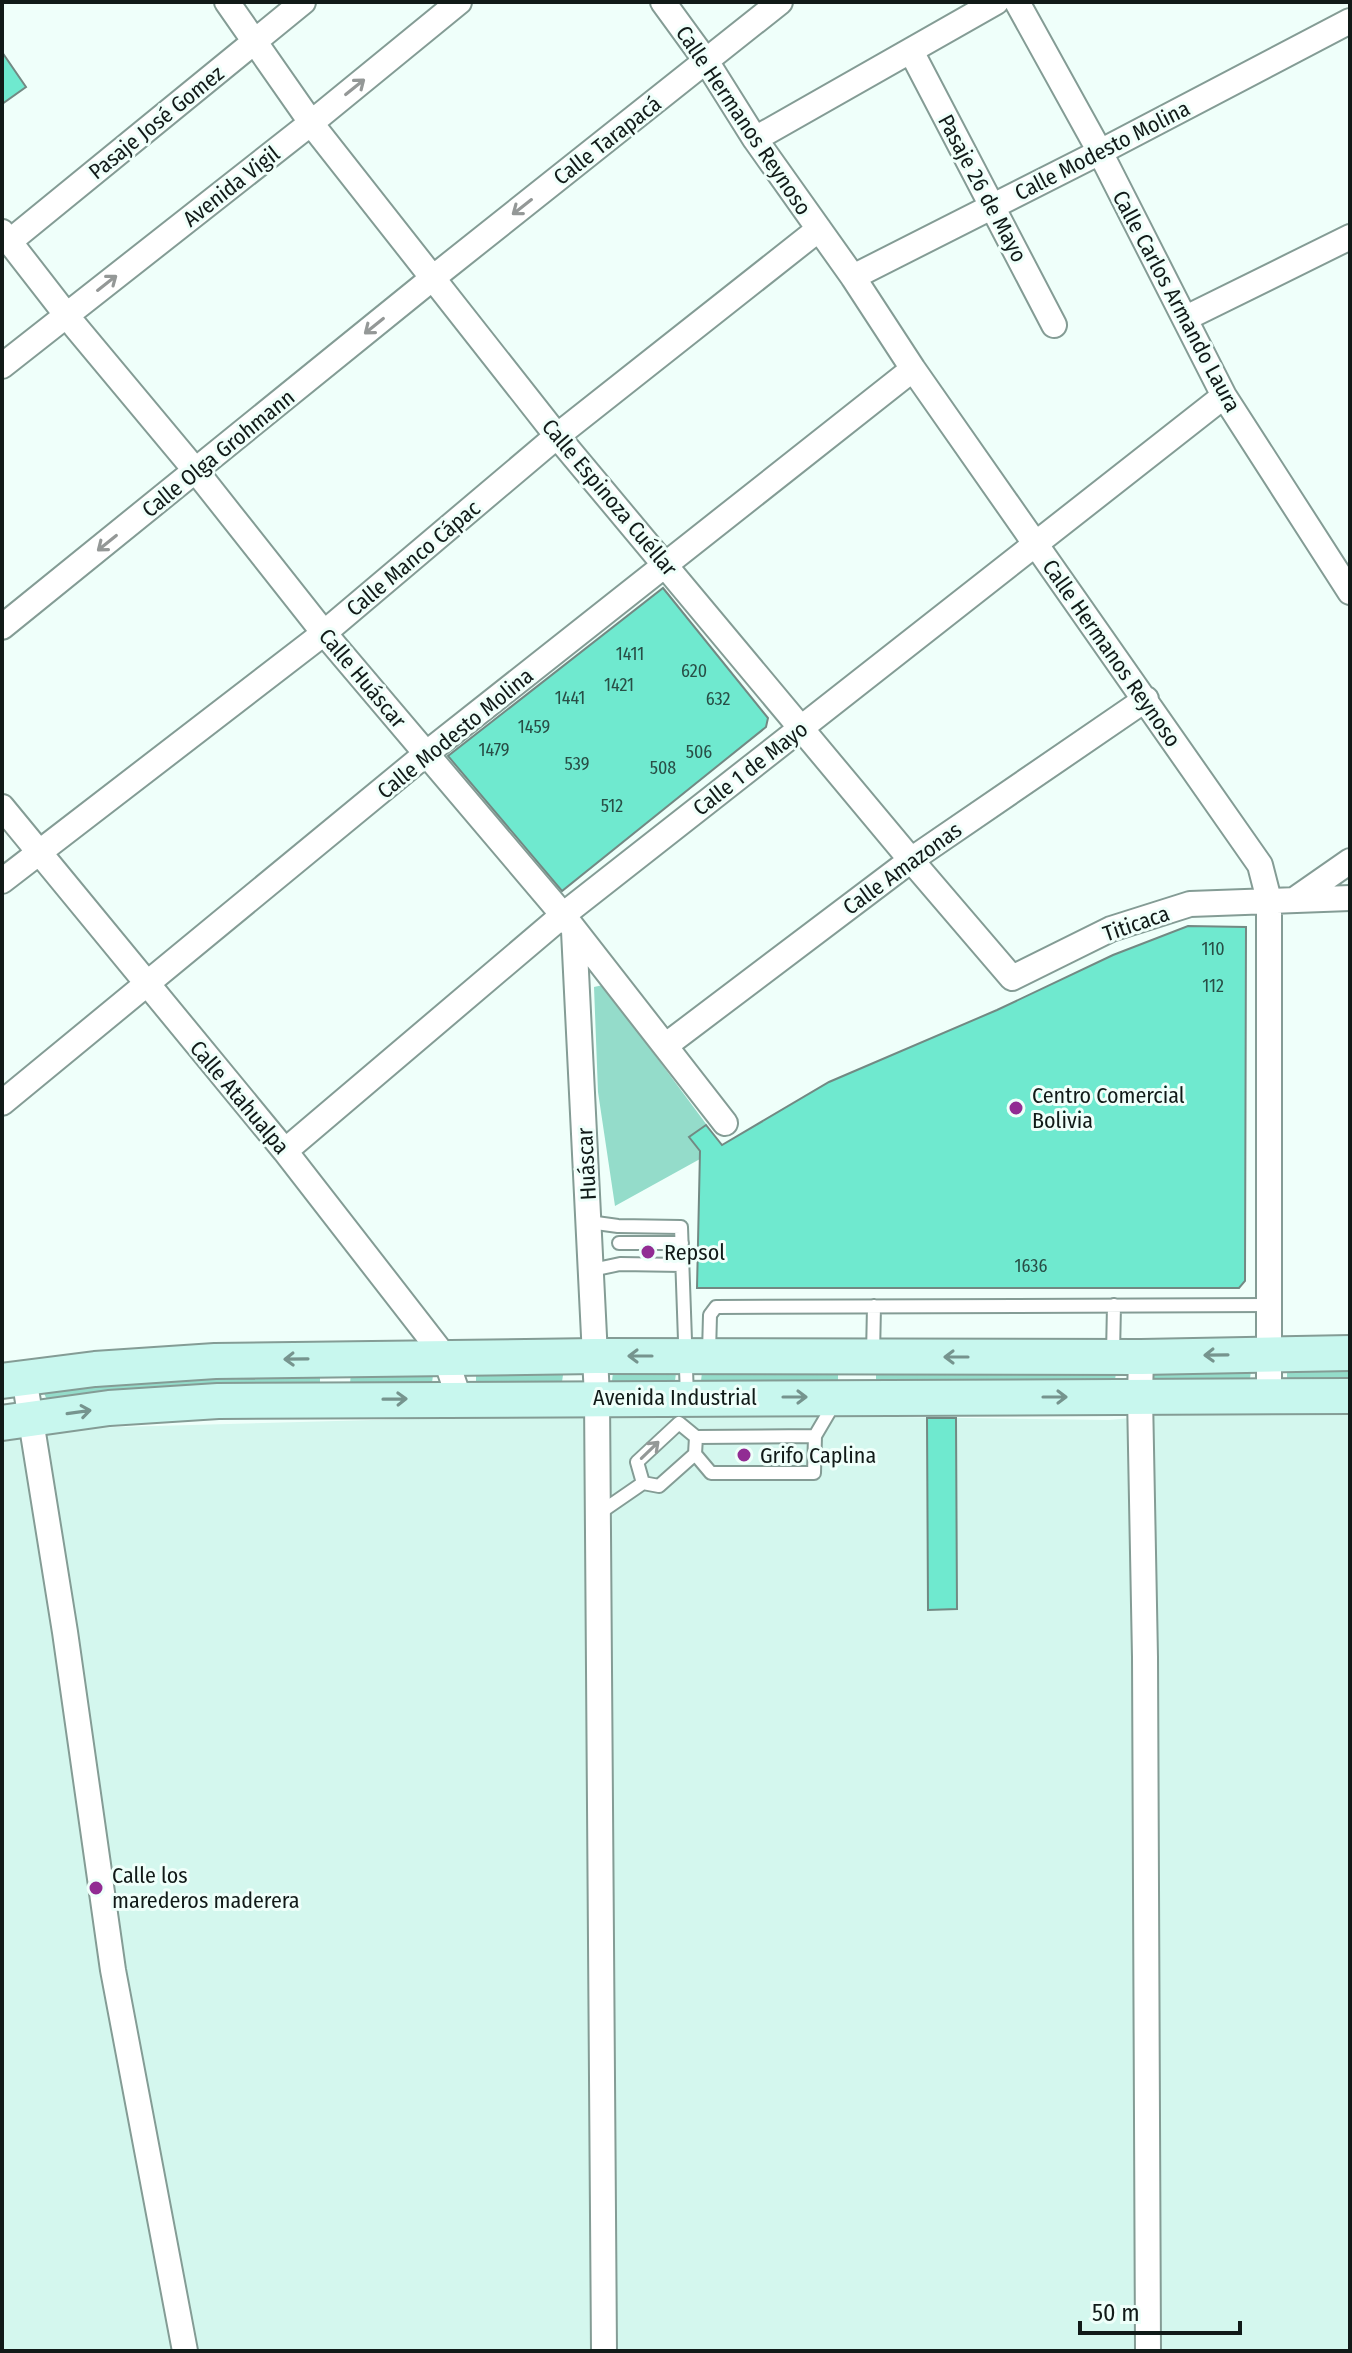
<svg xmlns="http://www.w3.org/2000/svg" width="1352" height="2353" viewBox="0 0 1352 2353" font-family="'Fira Sans Condensed',sans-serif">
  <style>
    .built { fill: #d4f7ee }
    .green { fill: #94dcca }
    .building { fill: #6fe9cf; stroke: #728983; stroke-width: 2 }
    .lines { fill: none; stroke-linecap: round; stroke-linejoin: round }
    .lane-casing { stroke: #849c95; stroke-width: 16 }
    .street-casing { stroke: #849c95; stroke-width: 28 }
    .secondary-casing { stroke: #849c95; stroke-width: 38 }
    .lane { stroke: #fff; stroke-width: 12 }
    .street { stroke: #fff; stroke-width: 24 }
    .secondary { stroke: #c8f7ee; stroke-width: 34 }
    .oneway { stroke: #949897 }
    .oneway2 { stroke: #76948e }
    .poi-dot { fill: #912c93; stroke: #effffa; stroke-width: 3 }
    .labels { text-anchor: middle; stroke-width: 6; stroke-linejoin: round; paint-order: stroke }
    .number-label { font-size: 18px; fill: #284e46 }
    .street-label { font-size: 22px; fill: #111a18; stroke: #effffa }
    .poi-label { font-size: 22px; fill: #111a18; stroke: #effffa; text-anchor: start }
  </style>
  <rect width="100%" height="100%" fill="#effffa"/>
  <!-- built -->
  <path class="built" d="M625 1413 1109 1420 1162 1415 1350 1413V2351H2V1437L44 1429Z"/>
  <!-- green -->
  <path class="green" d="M603 985 715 1136 700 1159 615 1206 598 1092 594 987Z
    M1350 1362V1383H1292L1287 1378V1369Z
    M1151 1365 1251 1371 1250 1379 1244 1385 1148 1380Z
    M669 1366 676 1373 675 1381 669 1387 617 1386 612 1381 613 1372Z
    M557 1367 563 1375 562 1382 556 1388H481L476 1382V1373Z
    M426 1368 433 1375 432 1383 426 1389 355 1388 350 1383 351 1373Z
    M147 1371 320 1377V1384L47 1400 43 1391Z
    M702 1372 838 1373V1381L832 1387 706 1386 701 1381Z
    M876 1372 1116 1373 1115 1380 881 1386 876 1381Z"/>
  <!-- building -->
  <path class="building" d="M2 52 26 87 2 104Z
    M663 588 768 718 766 727 562 891 448 756Z
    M1188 926 1246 927 1245 1281 1239 1288H697L700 1151 689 1137 706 1125 722 1145 829 1082 997 1010 1113 955Z
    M927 1418H956L957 1609 928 1610Z"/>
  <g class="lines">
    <!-- lane casing -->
    <g class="lane-casing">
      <path id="lane" d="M589 1222 618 1226 681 1227 687 1397
        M619 1243H682
        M592 1270 620 1264 682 1265
        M709 1353 710 1315 716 1307 1269 1305
        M1113 1354 1114 1305
        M873 1355 874 1306
        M696 1437 695 1454 711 1473H814L815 1436 835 1402
        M643 1483 637 1462 679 1423 696 1437 815 1436
        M598 1514 643 1483 659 1486 695 1454"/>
    </g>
    <!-- street casing -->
    <g class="street-casing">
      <path id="street" d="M227 2 317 131 557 436 911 860 1012 978 1111 929 1190 904 1350 898
        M663 2 706 61 755 139 853 277 913 369 1260 865 1269 900V1396
        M1017 2 1100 152 1224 396 1350 592
        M911 51 1054 325
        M755 139 996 2
        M2 232 75 326 196 471 324 633 563 915 725 1123
        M9 242 303 2
        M853 277 1100 152 1350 21
        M1186 318 1350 237
        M2 366 311 123 459 2
        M2 627 434 277 780 2
        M2 807 285 1151 445 1357 459 1398
        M2 881 324 633 557 436 819 229
        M1294 900 1350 861
        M574 931 597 1397 604 2351
        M665 1046 911 860 1146 699
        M2 1103 427 753 913 369
        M285 1151 563 915 1224 396
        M1141 1357 1140 1396 1145 1657 1148 2351
        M24 1377 65 1632 113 1970 185 2351"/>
    </g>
    <!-- secondary casing -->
    <g class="secondary-casing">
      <path id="secondary" d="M2 1381 95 1369 215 1361 596 1356 1141 1357 1350 1353
        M2 1423 109 1408 218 1401 1350 1396"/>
    </g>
    <!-- lane -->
    <use href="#lane" class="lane"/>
    <!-- street -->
    <use href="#street" class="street"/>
    <!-- secondary -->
    <use href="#secondary" class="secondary"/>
  </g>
  <!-- one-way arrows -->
  <defs><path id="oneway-shaft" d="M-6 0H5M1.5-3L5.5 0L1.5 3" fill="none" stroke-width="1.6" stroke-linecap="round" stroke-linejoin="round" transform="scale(2)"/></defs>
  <g class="oneway">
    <use href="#oneway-shaft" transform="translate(355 87) rotate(-39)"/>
    <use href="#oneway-shaft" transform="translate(522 207) rotate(142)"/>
    <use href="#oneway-shaft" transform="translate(107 283) rotate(-38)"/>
    <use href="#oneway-shaft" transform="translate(374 326) rotate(141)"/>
    <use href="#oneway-shaft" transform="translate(107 543) rotate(141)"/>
    <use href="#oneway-shaft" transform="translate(650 1450) rotate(-44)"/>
  </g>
  <g class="oneway2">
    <use href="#oneway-shaft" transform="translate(1216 1355) rotate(179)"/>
    <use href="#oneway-shaft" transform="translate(640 1356) rotate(180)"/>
    <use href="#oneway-shaft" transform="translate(956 1357) rotate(-180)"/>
    <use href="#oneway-shaft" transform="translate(296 1359) rotate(179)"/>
    <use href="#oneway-shaft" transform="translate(795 1397)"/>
    <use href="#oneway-shaft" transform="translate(1055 1397)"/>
    <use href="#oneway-shaft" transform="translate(395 1399) rotate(-1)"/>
    <use href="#oneway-shaft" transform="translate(79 1412) rotate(-8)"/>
  </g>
  <!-- markers -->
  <g class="poi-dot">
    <circle cx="1016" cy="1108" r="8"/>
    <circle cx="648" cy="1252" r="8"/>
    <circle cx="744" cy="1455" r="8"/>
    <circle cx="96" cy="1888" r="8"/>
  </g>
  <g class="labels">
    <!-- number labels -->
    <g class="number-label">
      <text x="630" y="660">1411</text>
      <text x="694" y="677">620</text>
      <text x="619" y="691">1421</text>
      <text x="570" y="704">1441</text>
      <text x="718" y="705">632</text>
      <text x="534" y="733">1459</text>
      <text x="494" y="756">1479</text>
      <text x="699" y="758">506</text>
      <text x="577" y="770">539</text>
      <text x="663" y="774">508</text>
      <text x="612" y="812">512</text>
      <text x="1213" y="955">110</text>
      <text x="1213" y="992">112</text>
      <text x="1031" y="1272">1636</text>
    </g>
    <!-- street labels -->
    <g class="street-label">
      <text transform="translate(744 120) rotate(56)" y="8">Calle Hermanos Reynoso</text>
      <text transform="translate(156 122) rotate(-39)" y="8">Pasaje José Gomez</text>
      <text transform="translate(607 140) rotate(-38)" y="8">Calle Tarapacá</text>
      <text transform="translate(1102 150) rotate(-27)" y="8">Calle Modesto Molina</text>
      <text transform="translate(231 186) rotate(-38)" y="8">Avenida Vigil</text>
      <text transform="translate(983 188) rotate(62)" y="8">Pasaje 26 de Mayo</text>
      <text transform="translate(1177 301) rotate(62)" y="8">Calle Carlos Armando Laura</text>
      <text transform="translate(218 453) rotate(-39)" y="8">Calle Olga Grohmann</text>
      <text transform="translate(610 497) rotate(50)" y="8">Calle Espinoza Cuéllar</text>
      <text transform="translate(413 558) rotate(-40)" y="8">Calle Manco Cápac</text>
      <text transform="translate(1112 653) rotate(55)" y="8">Calle Hermanos Reynoso</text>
      <text transform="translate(363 678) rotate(50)" y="8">Calle Huáscar</text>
      <text transform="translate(455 733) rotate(-39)" y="8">Calle Modesto Molina</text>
      <text transform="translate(750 768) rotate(-38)" y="8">Calle 1 de Mayo</text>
      <text transform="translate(902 868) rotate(-36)" y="8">Calle Amazonas</text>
      <text transform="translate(1136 923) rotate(-19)" y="8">Titicaca</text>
      <text transform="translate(240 1097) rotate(50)" y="8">Calle Atahualpa</text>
      <text transform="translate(586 1164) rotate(-93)" y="8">Huáscar</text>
      <text x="675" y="1405">Avenida Industrial</text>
    </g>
    <!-- poi labels -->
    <g class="poi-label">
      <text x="1032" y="1103">Centro Comercial<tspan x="1032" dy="25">Bolivia</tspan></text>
      <text x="664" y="1260">Repsol</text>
      <text x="760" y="1463">Grifo Caplina</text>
      <text x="112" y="1883">Calle los<tspan x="112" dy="25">marederos maderera</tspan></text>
    </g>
  </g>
  <!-- border -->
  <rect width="1352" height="2353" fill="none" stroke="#111a18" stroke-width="8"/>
  <!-- scale -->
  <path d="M1080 2321v12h160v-12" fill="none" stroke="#111a18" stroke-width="4"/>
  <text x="1092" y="2321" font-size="24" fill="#111a18" stroke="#effffa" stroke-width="6" paint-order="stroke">50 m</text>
</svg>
